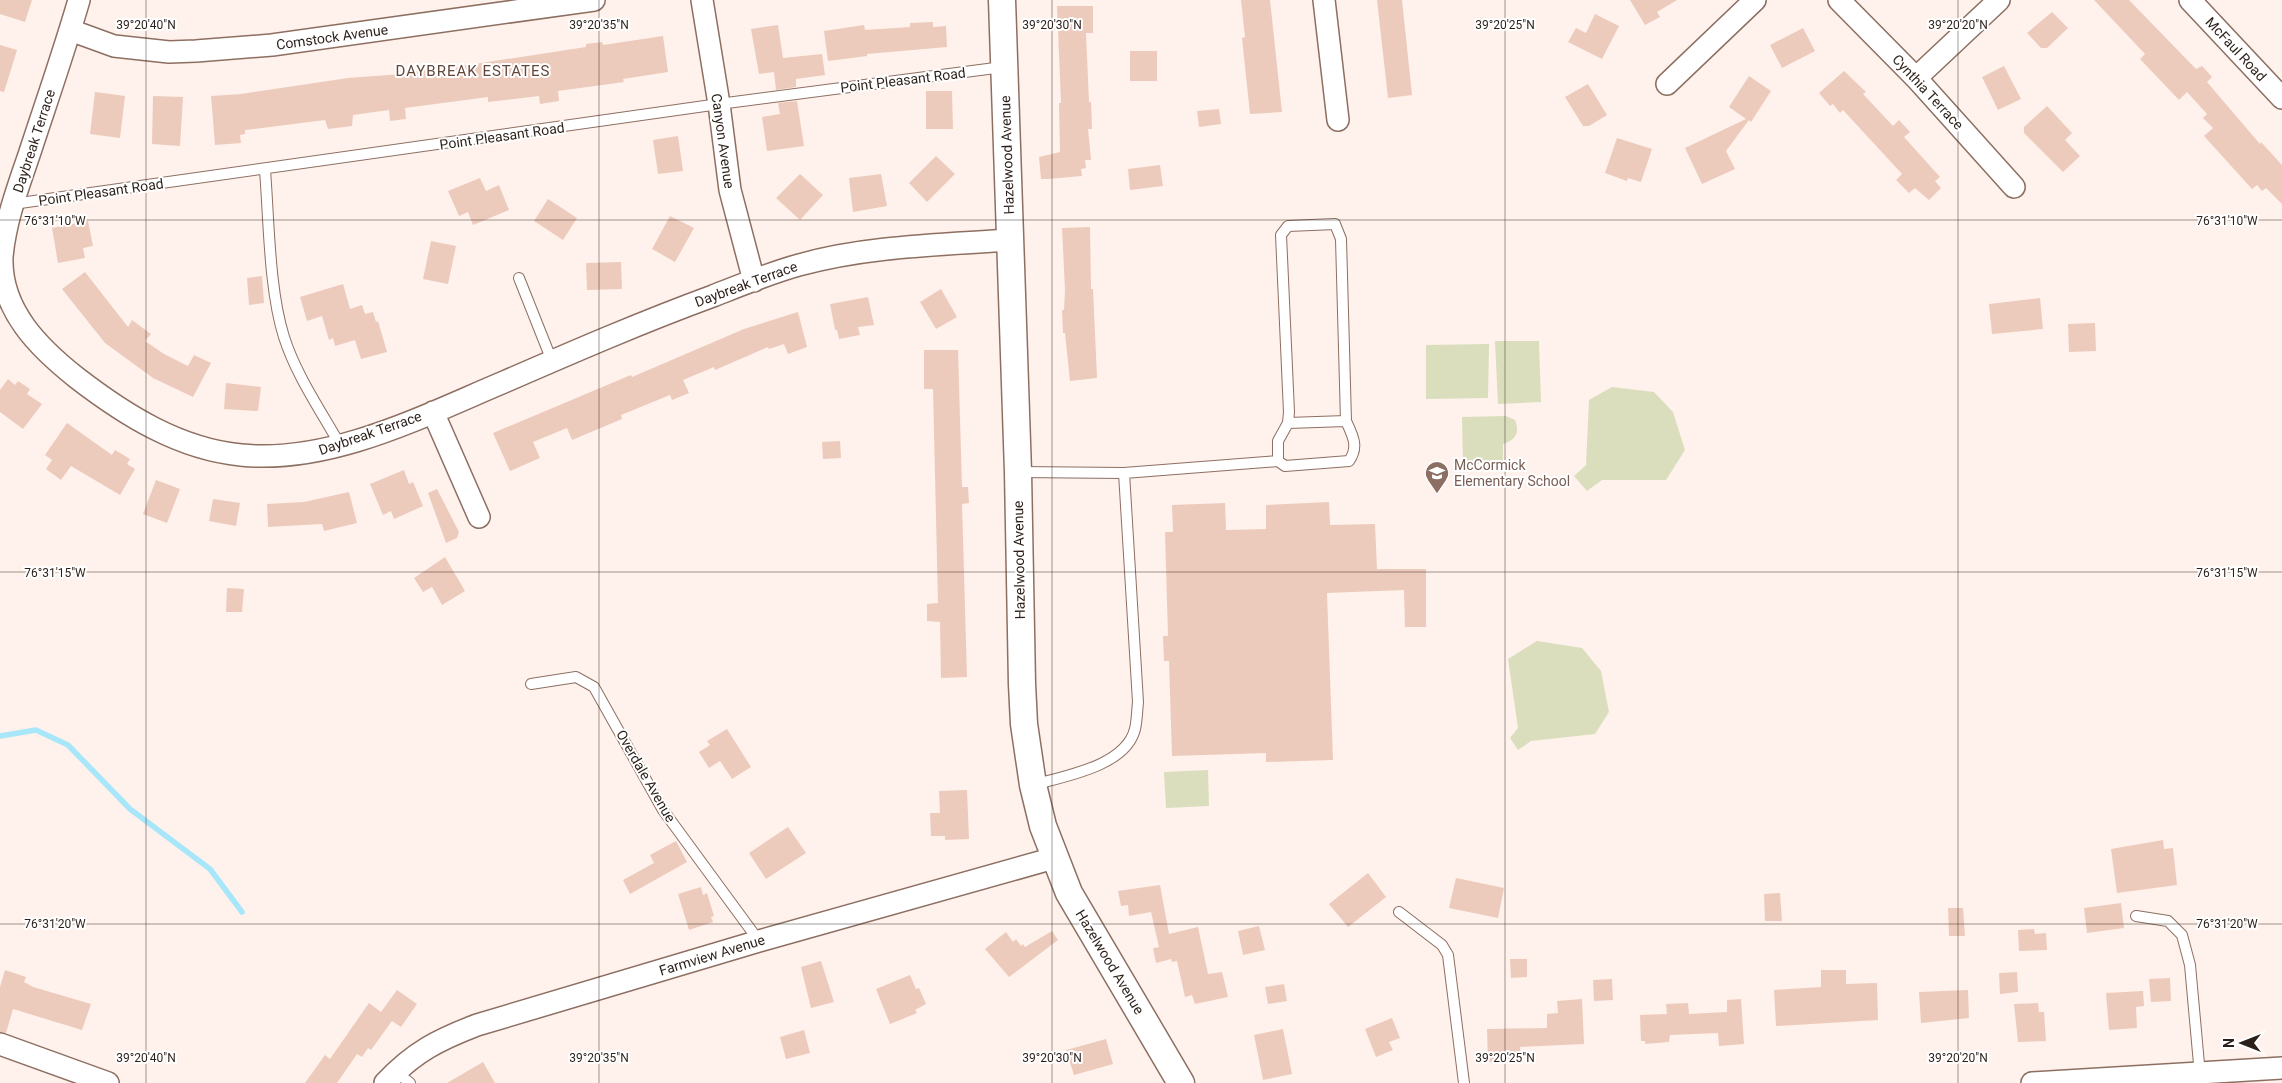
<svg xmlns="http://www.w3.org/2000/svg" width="2282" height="1083" viewBox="0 0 2282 1083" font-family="Roboto,sans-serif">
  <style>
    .green { fill: #dadebd }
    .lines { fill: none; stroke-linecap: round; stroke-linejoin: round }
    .stream { stroke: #a7e7f9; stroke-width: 5.5 }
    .building { fill: #edcbbc }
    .service-casing { stroke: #8d6f62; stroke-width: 12 }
    .minor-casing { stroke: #8d6f62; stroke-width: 24 }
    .tertiary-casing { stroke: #8d6f62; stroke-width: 29 }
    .service { stroke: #fff; stroke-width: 10 }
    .minor { stroke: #fff; stroke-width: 21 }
    .tertiary { stroke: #fff; stroke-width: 26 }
    .ticks { fill: none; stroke: #2b1f19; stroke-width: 1; stroke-opacity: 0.45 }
    .labels { text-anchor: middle; stroke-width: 4; stroke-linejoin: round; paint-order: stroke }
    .street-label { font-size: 14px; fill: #2b1f19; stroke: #fff }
    .education-label { font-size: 14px; fill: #785e54; stroke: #fff; text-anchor: start }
    .neighbourhood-label { font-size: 15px; letter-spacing: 1px; fill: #63473b; stroke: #fff }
    .ticks-label { font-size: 12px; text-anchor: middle; fill: #2b1f19; stroke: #fff; stroke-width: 4; stroke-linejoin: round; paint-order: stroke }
  </style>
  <rect width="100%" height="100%" fill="#fff1eb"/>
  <!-- green -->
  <path class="green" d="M1495 341H1539L1541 402 1498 404Z
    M1489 344 1488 398 1426 399V345Z
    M1612 387 1654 392 1673 412 1685 450 1666 480H1602L1587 491 1574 476 1586 465 1589 400Z
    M1506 416 1515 420C1520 433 1516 440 1503 444V464H1463L1462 417Z
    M1537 641 1582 648 1601 671 1609 712 1595 734 1531 741 1518 750 1510 738 1518 728 1508 659Z
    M1208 770 1209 806 1166 808 1164 772Z"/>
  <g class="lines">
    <!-- stream -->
    <path class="stream" d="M0 736 36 730 68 745 130 809 210 869 242 912"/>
  </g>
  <!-- building -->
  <path class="building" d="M0 0H32L25 22 0 14Z
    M1241 0H1270L1282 112 1250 114 1242 38 1245 37Z
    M1377 0H1402L1412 95 1388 98Z
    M1630 0H1677L1657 12 1660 17 1645 25Z
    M2094 0H2129L2196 69 2202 66 2212 77 2207 82 2260 144 2261 142 2282 165V204L2266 188 2262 191 2257 185 2252 189 2204 136 2213 128 2203 118 2207 114 2187 92 2179 100 2140 59 2145 54Z
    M1057 6H1093V33H1086L1089 102H1091L1092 129H1088L1091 160H1085L1086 168 1081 169 1082 176 1048 179H1041L1039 157 1060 152 1059 103H1061Z
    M2052 12 2068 28 2047 48H2041L2027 33Z
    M1595 14 1619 26 1602 59 1568 42 1576 28 1586 33Z
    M933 22V27L946 26 947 47 867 54V56L828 61 824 31 864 25 865 30 910 27V23Z
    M778 25 783 58 822 54 825 75 796 79V87L776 90 774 72 759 74 751 29Z
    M1803 28 1815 51 1782 68 1770 45Z
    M663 36 668 72 623 79 624 82 558 91 559 101 540 104 539 96 488 102V97L405 108 406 119 390 121 389 110 353 115 352 126 328 129 325 120 245 130V134L240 135 241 143 215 145 211 96 241 94 348 78 402 74 455 64V67L586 47V44L602 42 603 45Z
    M0 45 17 50 4 92 0 91Z
    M1130 51H1157V81H1130Z
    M2004 66 2021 99 1998 110 1982 77Z
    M1844 71 1866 92 1863 94 1893 126 1899 120 1910 132 1904 137 1940 177 1935 181 1941 188 1929 200 1915 188 1909 193 1896 180 1902 174 1843 110 1840 113 1833 104 1830 106 1819 93Z
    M1749 76 1771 91 1751 122 1749 120 1726 151 1735 169 1702 184 1685 148 1746 119 1729 107Z
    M1588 84 1607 115 1589 126H1583L1565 97Z
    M926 91H952L953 129H926Z
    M95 92 125 96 120 138 90 134Z
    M153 96 183 97 180 146 152 144Z
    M797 101 804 146 767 151 762 117 780 114 778 103Z
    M2047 106 2072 133 2065 140 2080 156 2063 172 2024 133V127Z
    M1219 109 1221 124 1199 127 1197 111Z
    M678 136 683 171 658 174 653 140Z
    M1617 138 1652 149 1641 182 1628 178 1627 181 1605 173Z
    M936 156 955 174 927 202 909 183Z
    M1160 165 1163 186 1130 190 1128 169Z
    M800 174 823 195 800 220 776 198Z
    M881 174 887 206 853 212 849 178Z
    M480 178 486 191 499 185 509 210 473 225 468 212 459 216 448 191Z
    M548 199 577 218 563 240 534 221Z
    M670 216 694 228 675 262 652 249Z
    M88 221 93 246 83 248 85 258 58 263 52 228Z
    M1090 227 1091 289H1093L1097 378 1070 381 1065 333H1063L1062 310H1064L1065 290 1062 228Z
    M431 241 456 246 448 284 423 279Z
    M621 262 622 289 587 290 586 263Z
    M85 272 128 327 132 320 151 334 145 341 164 354 188 366 194 355 211 363 193 397 153 378 105 343 62 289Z
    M262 276 264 303 249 305 247 278Z
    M343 284 350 309 362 305 365 314 373 312 376 322 378 321 387 352 361 359 355 340 335 346 333 338 329 340 322 316 307 321 300 297Z
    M941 289 957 317 936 329 920 302Z
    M868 297 874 325 858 327 860 335 839 339 837 330H835L830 304Z
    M2040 298 2043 329 1992 334 1989 304Z
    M798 312 807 347 788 354 784 344 769 349 768 347 715 370 714 367 683 380 689 393 672 400 670 395 621 415 622 419 572 440 567 428 533 442 540 458 510 471 493 433 631 375 632 377 744 329Z
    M2095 323 2096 351 2069 352 2068 324Z
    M924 350H958L962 487H968L969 503 962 504 967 677 941 678 940 622 927 621V604L938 603 933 389H924Z
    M8 379 15 385 18 381 30 389 27 394 42 404 23 429 0 412V390Z
    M226 383 261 387 258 411 224 409Z
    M67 423 112 455 115 450 130 459 127 464 135 469 120 495 71 466 61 480 46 469 52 460 45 455Z
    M840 441 841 458 823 459 822 442Z
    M404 470 409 484 413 482 423 506 394 519 391 511 383 515 370 484Z
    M156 480 180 489 167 523 143 514Z
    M437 489 459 532 457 538 446 543 428 493Z
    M349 492 357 523 324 531 322 524 268 527 267 504 304 502Z
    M213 499 240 503 236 526 209 521Z
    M1329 502 1330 525 1375 524 1377 569H1426V627H1405L1404 590 1327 593 1333 760 1266 762V753L1172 756 1169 661H1164L1163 636H1168L1165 532H1173L1172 505 1225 503 1226 530 1266 529V505Z
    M445 557 465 591 442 605 432 587 423 592 414 578Z
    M227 588 244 589 242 612H226Z
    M727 729 751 767 732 779 720 761 709 768 699 752 710 745 707 741Z
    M967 790 969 839 945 840V836H931L930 813H940L939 791Z
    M788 827 806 853 766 879 749 853Z
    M2163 840 2164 849 2173 848 2177 885 2117 893 2111 849Z
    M676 841 687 862 630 894 623 880 654 863 650 855Z
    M1368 873 1386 897 1348 927 1329 904Z
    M1456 878 1504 888 1498 918 1449 908Z
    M1160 885 1169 934 1198 927 1208 974 1222 972 1228 997 1195 1004 1192 995 1185 997 1177 961 1172 962 1171 959 1156 963 1153 948 1159 947 1151 912 1129 916 1128 905 1121 906 1118 891Z
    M701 887 703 895 707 893 714 916 711 917 713 922 689 930 678 894Z
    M1780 893 1782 921H1765L1764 894Z
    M2121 903 2124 928 2087 933 2084 908Z
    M1948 908H1963L1965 936H1949Z
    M1259 926 1265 950 1243 955 1238 931Z
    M2034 929 2035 934 2046 933 2047 950 2019 951 2018 930Z
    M1052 931 1058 940 1009 977 985 949 1006 932 1013 942 1016 939 1021 946 1023 944 1025 947Z
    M1510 959H1527V977L1511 978Z
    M821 961 834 1002 811 1008 801 967Z
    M5 970 26 977 24 982 33 987 91 1004 82 1030 13 1009 6 1033 0 1032V987Z
    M1821 970H1846V984L1877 983 1878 1020 1776 1026 1774 990 1821 987Z
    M2017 972 2018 992 2000 994 1999 973Z
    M910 975 916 989 919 988 926 1004 915 1010 917 1013 890 1024 876 989Z
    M2170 978 2171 1001 2151 1002 2149 979Z
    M1612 979 1613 1000 1594 1001 1593 980Z
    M1284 984 1287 1001 1268 1004 1265 987Z
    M397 990 417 1004 401 1027 392 1021 371 1050 368 1048 362 1057 357 1054 337 1083H305L325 1055 330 1059 369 1003 381 1012Z
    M1968 990 1969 1018 1921 1023 1919 992Z
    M2143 991 2144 1006 2136 1007 2137 1028 2109 1030 2106 993Z
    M1582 999 1584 1044 1520 1047 1521 1060 1488 1062 1487 1029 1547 1028V1014L1558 1013 1557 1001Z
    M1741 999 1744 1044 1719 1046 1718 1033 1670 1035 1669 1042 1645 1044V1041H1641L1640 1015 1667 1014 1666 1004 1688 1003 1689 1014 1727 1012V1000Z
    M2038 1003 2039 1012H2044L2046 1041 2018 1042 2014 1004Z
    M1392 1018 1400 1038 1389 1042 1393 1050 1376 1057 1365 1029Z
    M1283 1029 1292 1074 1263 1080 1254 1035Z
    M804 1030 810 1053 786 1059 780 1037Z
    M1106 1039 1113 1064 1074 1075 1066 1050Z
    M483 1062 495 1083H447Z"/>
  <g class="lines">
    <!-- service casing -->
    <g class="service-casing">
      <path id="service" d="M265 170C269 220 269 290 284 337 296 375 321 411 340 445
        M13 204 719 104 1003 67
        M1335 224 1341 239 1346 421C1353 436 1359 447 1349 461L1285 466 1278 461V441L1288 423 1289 412 1281 235 1288 226Z
        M519 278 552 361
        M1288 423 1346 421
        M1019 472 1124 473 1278 461
        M531 684 576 677 594 687 663 810 759 941
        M1033 785C1065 776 1126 766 1135 729 1137 721 1137 711 1138 702L1124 473
        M1399 912 1442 945 1448 955 1464 1083
        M2136 916 2168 921 2182 935 2190 965 2200 1075
        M396 1072 410 1083"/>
    </g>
    <!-- minor casing -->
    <g class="minor-casing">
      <path id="minor" d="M79 0C64 52 46 103 29 155 18 187 5 222 2 257 0 310 39 348 77 378 125 415 179 449 241 455 331 464 423 416 504 382 573 352 642 322 713 296 741 285 770 273 799 265 867 246 940 245 1010 240
        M702 0 719 104 730 190 754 281
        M1324 0 1338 120
        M1839 0 1916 78 2014 187
        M2190 0 2282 98
        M70 30 114 46 169 52 196 51 272 45 594 0
        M1916 78 1999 0
        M1667 84 1755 0
        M433 412 479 517
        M0 1044 108 1083
        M385 1083C414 1052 438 1040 477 1025L759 941 1054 858
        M2032 1083 2282 1068"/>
    </g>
    <!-- tertiary casing -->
    <g class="tertiary-casing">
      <path id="tertiary" d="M1002 0 1018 472 1022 684 1024 724 1033 785 1043 826 1069 893 1181 1083"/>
    </g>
    <!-- service -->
    <use href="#service" class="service"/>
    <!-- minor -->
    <use href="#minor" class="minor"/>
    <!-- tertiary -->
    <use href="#tertiary" class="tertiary"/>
  </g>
  <!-- ticks -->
  <path class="ticks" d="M146 0V1083M599 0V1083M1052 0V1083M1505 0V1083M1958 0V1083M0 220H2282M0 572H2282M0 924H2282"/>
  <!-- icons -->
  <defs>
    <g id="school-pin" transform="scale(1.25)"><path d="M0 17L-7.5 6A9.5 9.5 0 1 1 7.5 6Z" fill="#8d6e63" stroke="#fff"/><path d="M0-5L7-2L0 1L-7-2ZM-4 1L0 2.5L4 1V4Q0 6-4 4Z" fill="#fff"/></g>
  </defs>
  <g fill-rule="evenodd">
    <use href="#school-pin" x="1437" y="473"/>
  </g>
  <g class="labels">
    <!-- street labels -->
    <g class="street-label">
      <text transform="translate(332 37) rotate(-8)" y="5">Comstock Avenue</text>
      <text transform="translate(2236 49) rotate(47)" y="5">McFaul Road</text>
      <text transform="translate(903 80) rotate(-7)" y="5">Point Pleasant Road</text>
      <text transform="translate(1928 92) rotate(47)" y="5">Cynthia Terrace</text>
      <text transform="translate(502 136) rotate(-8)" y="5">Point Pleasant Road</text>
      <text transform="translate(34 141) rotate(-72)" y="5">Daybreak Terrace</text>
      <text transform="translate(723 141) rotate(82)" y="5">Canyon Avenue</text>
      <text transform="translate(1007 155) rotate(-92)" y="5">Hazelwood Avenue</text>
      <text transform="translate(101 192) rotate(-8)" y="5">Point Pleasant Road</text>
      <text transform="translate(746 284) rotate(-20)" y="5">Daybreak Terrace</text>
      <text transform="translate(370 433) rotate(-19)" y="5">Daybreak Terrace</text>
      <text transform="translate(1019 560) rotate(-91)" y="5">Hazelwood Avenue</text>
      <text transform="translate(646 776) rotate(60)" y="5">Overdale Avenue</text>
      <text transform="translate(712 955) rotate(-17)" y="5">Farmview Avenue</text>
      <text transform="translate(1110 962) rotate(59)" y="5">Hazelwood Avenue</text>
    </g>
    <!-- education labels -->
    <g class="education-label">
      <text x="1454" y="470">McCormick<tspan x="1454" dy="16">Elementary School</tspan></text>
    </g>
    <!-- neighbourhood labels -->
    <g class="neighbourhood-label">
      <text x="473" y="76">DAYBREAK ESTATES</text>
    </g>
  </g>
  <g class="ticks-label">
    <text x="146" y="29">39°20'40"N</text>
    <text x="599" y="29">39°20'35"N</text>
    <text x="1052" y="29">39°20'30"N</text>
    <text x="1505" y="29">39°20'25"N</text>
    <text x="1958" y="29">39°20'20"N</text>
    <text x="2227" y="225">76°31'10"W</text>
    <text x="55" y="225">76°31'10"W</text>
    <text x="2227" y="577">76°31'15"W</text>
    <text x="55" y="577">76°31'15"W</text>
    <text x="2227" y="928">76°31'20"W</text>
    <text x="55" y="928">76°31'20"W</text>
    <text x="146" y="1062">39°20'40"N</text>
    <text x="599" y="1062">39°20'35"N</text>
    <text x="1052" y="1062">39°20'30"N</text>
    <text x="1505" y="1062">39°20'25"N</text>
    <text x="1958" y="1062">39°20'20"N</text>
  </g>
  <!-- north arrow -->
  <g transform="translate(2242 1043) rotate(270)" stroke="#ffffff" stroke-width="4" paint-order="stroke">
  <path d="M0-4L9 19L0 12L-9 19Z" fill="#2b1f19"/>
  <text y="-8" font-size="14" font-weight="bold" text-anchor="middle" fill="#2b1f19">N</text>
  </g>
</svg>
